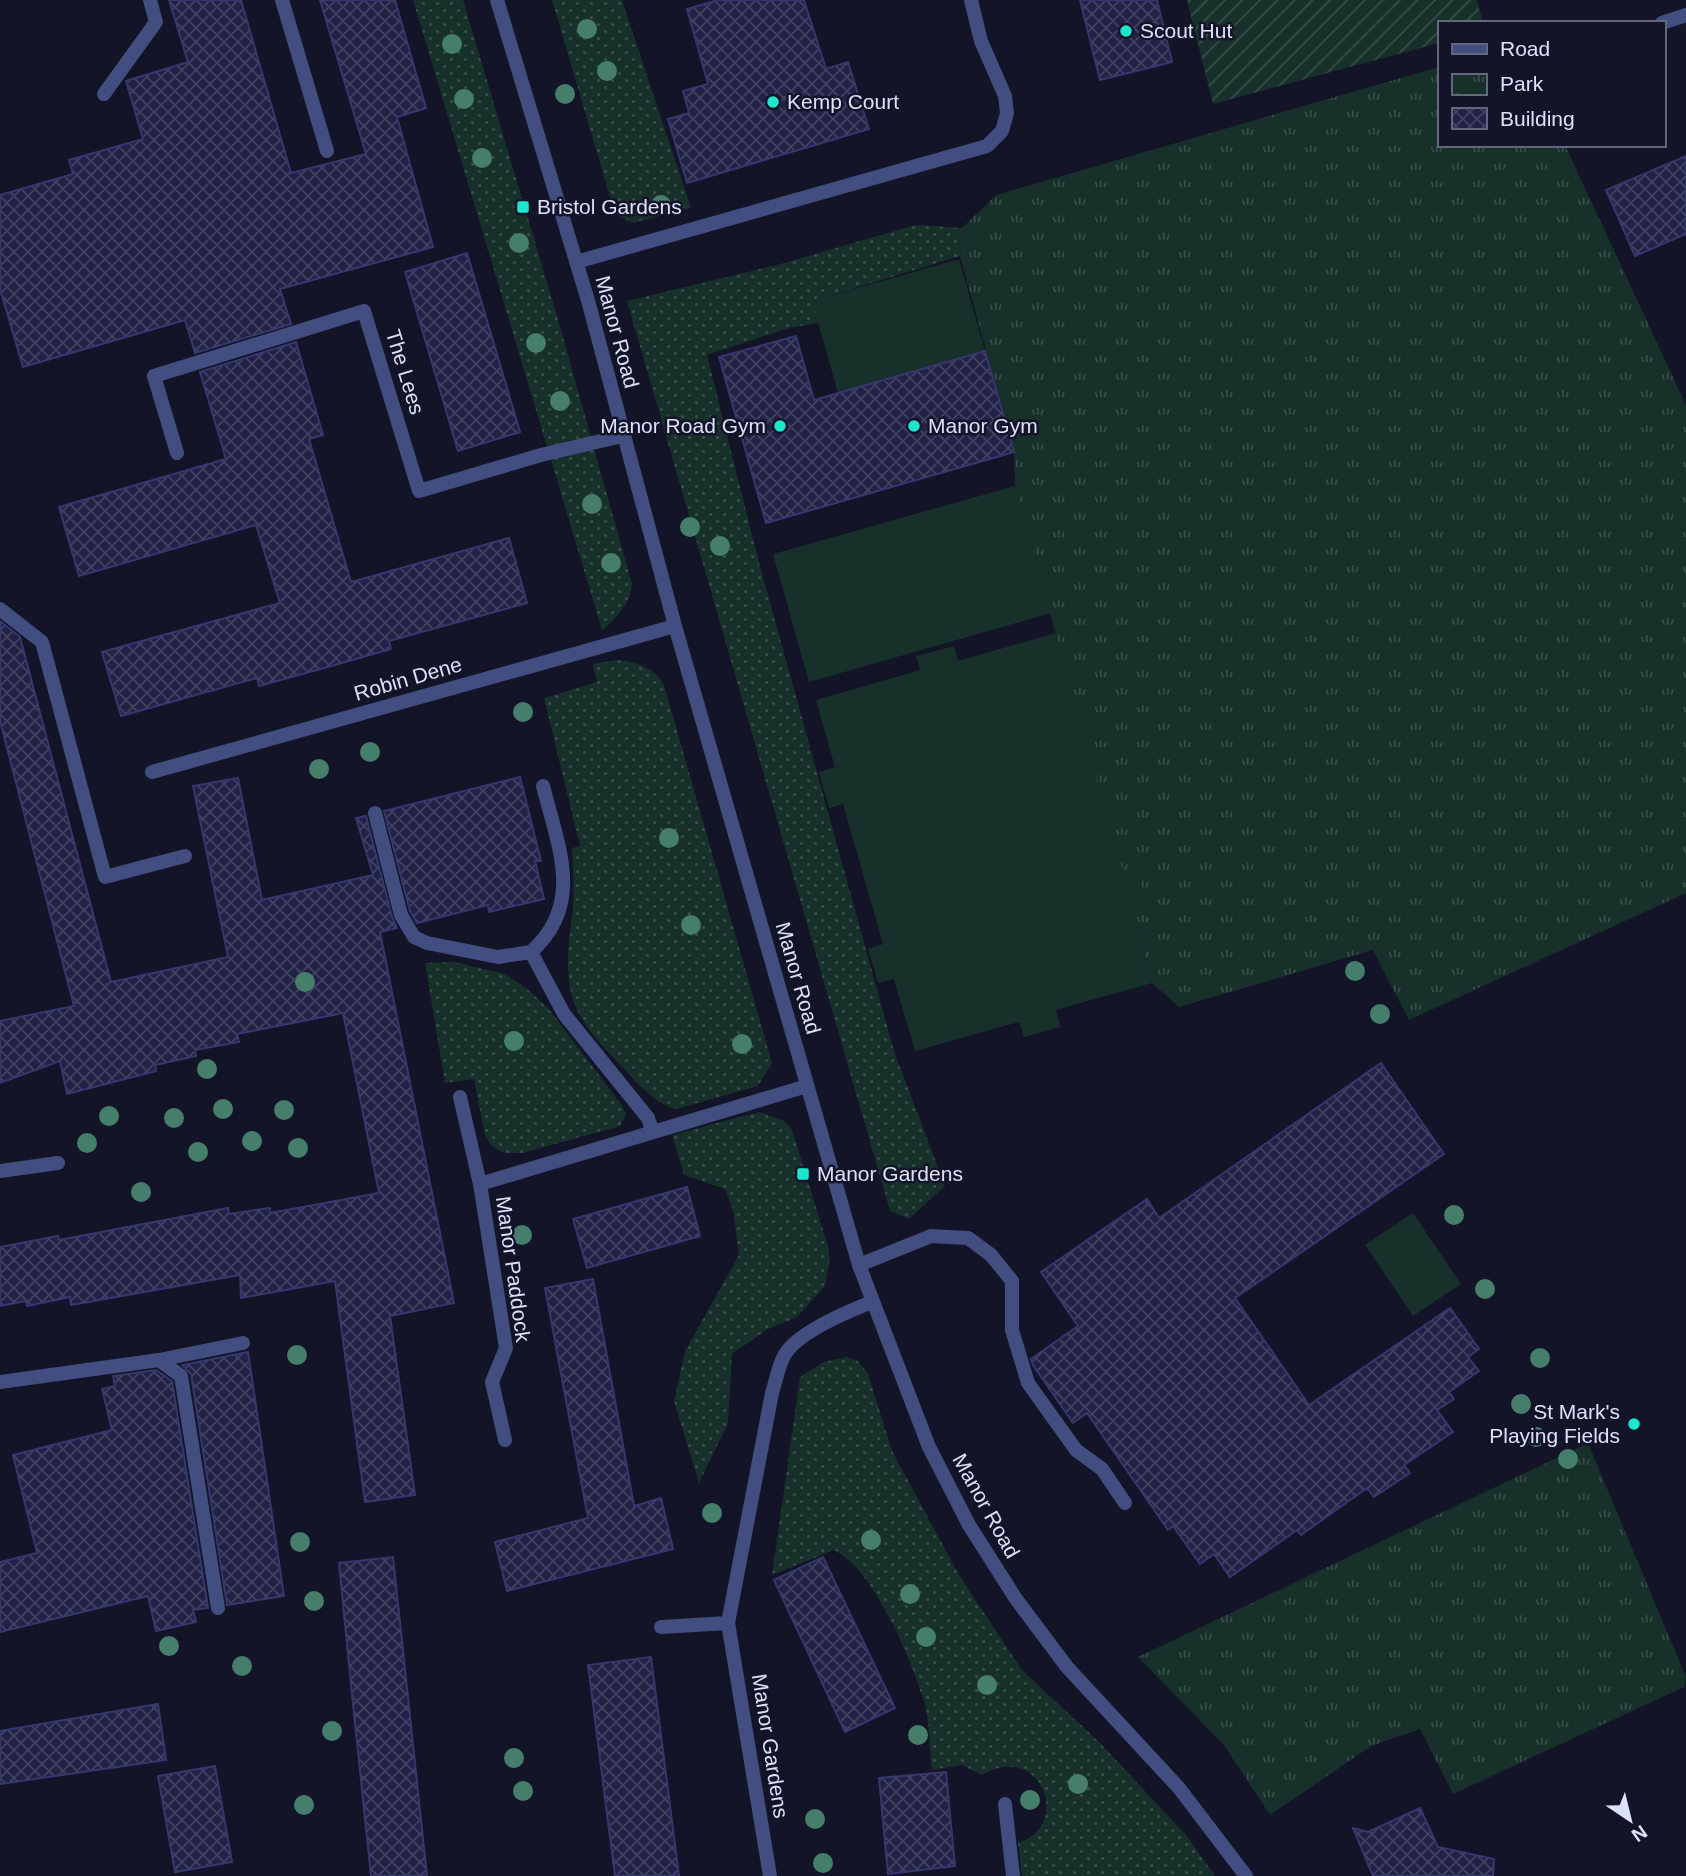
<svg xmlns="http://www.w3.org/2000/svg" width="1686" height="1876" viewBox="0 0 1686 1876" font-family="Helvetica,sans-serif">
  <style>
    .grass { fill: url(#grass-dots) }
    .park { fill: url(#park-tufts) }
    .garden { fill: url(#garden-furrows) }
    .pitch { fill: #173029 }
    .building { fill: url(#building-cross-hatch); stroke: #36376f; stroke-width: 2 }
    .lines { fill: none; stroke-linecap: round; stroke-linejoin: round }
    .service { stroke: #434e80; stroke-width: 14 }
    .minor { stroke: #434e80; stroke-width: 14 }
    .tree { fill: #467e6c }
    .poi-dot { fill: #1ee5ce; stroke: #131427; stroke-width: 2.5 }
    .labels { text-anchor: middle; stroke-width: 5; stroke-linejoin: round; paint-order: stroke }
    .poi-label { font-size: 21px; fill: #dce0fb; stroke: #131427; text-anchor: start }
    .street-label { font-size: 21px; fill: #dce0fb; stroke: #131427 }
  </style>
  <defs>
    <pattern id="grass-dots" width="8" height="8" patternUnits="userSpaceOnUse" patternTransform="scale(1.75)"><rect width="8" height="8" fill="#173029"/><path d="M2 2h.1M6 6h.1" fill="none" stroke="#384e49" stroke-width="1.8" stroke-linecap="round"/></pattern>
    <pattern id="park-tufts" width="24" height="20" patternUnits="userSpaceOnUse" patternTransform="scale(1.75)"><rect width="24" height="20" fill="#173029"/><path d="M3 7l-1-3M5 7V3M7 7l1-3M15 17l-1-3M17 17v-4M19 17l1-3" fill="none" stroke="#384e49"/></pattern>
    <pattern id="garden-furrows" width="10" height="10" patternUnits="userSpaceOnUse" patternTransform="scale(1.75)"><rect width="10" height="10" fill="#173029"/><path d="M-1 1l2-2M0 10L10 0M9 11l2-2" fill="none" stroke="#384e49"/></pattern>
    <pattern id="building-cross-hatch" width="8" height="8" patternUnits="userSpaceOnUse" patternTransform="scale(1.75)"><rect width="8" height="8" fill="#212245"/><path d="M0 0l8 8M0 8l8-8" fill="none" stroke="#414261"/></pattern>
  </defs>
  <rect width="100%" height="100%" fill="#131427"/>
  <!-- grass -->
  <path class="grass" d="M413 0H463L557 316 632 584C631 602 616 620 602 630Z
    M552 0H622L691 208 633 223 615 214Z
    M916 225 962 228 960 256 813 301 818 323 789 328 707 355 758 559 894 1051 945 1186 909 1219 890 1211 627 301 777 265Z
    M618 660C636 662 654 667 664 685L772 1063 758 1086 676 1109C654 1103 637 1083 622 1067 609 1053 594 1038 584 1022 560 986 569 947 573 907 574 888 573 868 572 848L580 846 544 698 597 682 593 664Z
    M454 962 505 974 526 988 548 1008 621 1104 626 1114 620 1126 523 1153H504L492 1146 485 1136 474 1079 445 1083 425 963Z
    M759 1112 784 1121 792 1130 827 1243 830 1258 825 1286 797 1317 766 1330 732 1354 728 1423 699 1483 674 1401 685 1351 739 1255 733 1210 725 1189 684 1175 672 1135Z
    M847 1357 858 1361 868 1374 892 1451 959 1575 1021 1669 1100 1743 1186 1835 1215 1876H1022L1018 1843C1074 1825 1040 1740 982 1775L962 1765 932 1770C929 1746 930 1717 922 1695 909 1654 872 1568 834 1550L772 1575 800 1377 824 1362Z"/>
  <!-- park -->
  <path class="park" d="M1439 67V145H1565L1686 405V893L1409 1020 1373 950 1179 1007 1152 983 1133 915 1015 486 1014 452 960 256 962 228 996 195Z
    M1588 1443 1686 1677 1684 1687 1453 1794 1420 1729 1371 1746 1270 1815 1224 1745 1138 1657Z"/>
  <!-- garden -->
  <path class="garden" d="M1187 0H1477L1483 23H1439V43L1213 104Z"/>
  <!-- pitch -->
  <path class="pitch" d="M959 259 985 351 838 393 812 301Z
    M1015 486 1051 613 809 682 773 554Z
    M1056 633 1076 702 1090 699 1100 734 1085 739 1125 878 1137 876 1147 911 1133 915 1152 983 1056 1010 1060 1027 1024 1037 1019 1022 915 1051 894 979 878 983 868 949 883 944 843 804 829 808 819 772 835 767 816 700 920 670 916 656 954 646 958 661Z
    M1413 1213 1461 1284 1413 1316 1365 1245Z"/>
  <!-- building -->
  <path class="building" d="M169 0H241L291 173 366 154 320 0H395L426 108 397 117 433 247 280 289 291 324 195 353 185 320 23 367 0 289V195L73 174 69 160 143 139 126 81 188 62Z
    M718 0H804L826 69 848 62 869 129 687 183 668 119 689 113 683 91 708 84 687 9Z
    M1080 0H1157L1172 62 1100 80Z
    M1686 156V234L1635 256 1606 190Z
    M467 253 520 432 458 451 405 272Z
    M796 336 814 400 985 351 1014 452 766 523 719 357Z
    M296 342 323 435 309 439 351 582 509 538 527 603 389 641 391 649 317 670 259 686 257 678 121 716 102 652 280 603 256 525 79 576 59 507 226 459 200 372Z
    M0 621 20 637 111 982 228 957 193 786 238 778 262 900 373 875 356 818 366 816 392 917 397 928 380 932 454 1303 390 1316 415 1495 365 1502 335 1281 241 1298 240 1275 71 1305 70 1297 27 1306 26 1301 0 1306V1247L58 1236 59 1240 228 1208 229 1214 270 1208V1213L379 1193 343 1013 237 1034 239 1042 195 1050 196 1056 155 1065 156 1071 67 1094 60 1061 0 1083V1021L74 1006 0 721Z
    M520 777 541 861H535L544 899 489 912 488 905 417 923 410 911 384 811Z
    M1381 1063 1444 1154 1235 1298 1309 1405 1450 1308 1479 1349 1468 1357 1479 1371 1449 1392 1454 1399 1437 1410 1453 1432 1404 1465 1410 1473 1374 1497 1367 1488 1301 1535 1297 1530 1230 1577 1214 1554 1200 1564 1173 1526 1168 1530 1087 1413 1073 1423 1033 1365 1031 1359 1078 1326 1041 1272 1147 1199 1159 1218Z
    M687 1187 700 1236 587 1268 573 1219Z
    M593 1279 634 1506 661 1498 673 1549 507 1591 495 1542 588 1518 545 1288Z
    M248 1352 284 1596 227 1605 191 1374 182 1365Z
    M156 1370 172 1381 208 1608 193 1610 196 1622 156 1631 148 1596 0 1632V1562L37 1553 13 1455 112 1430 102 1389 115 1386 113 1376Z
    M393 1557 399 1613 427 1876H371L350 1675 339 1563Z
    M823 1557 895 1708 845 1732 774 1580Z
    M651 1657 679 1876H615L588 1665Z
    M158 1704 166 1760 0 1784V1731Z
    M215 1766 232 1862 175 1872 158 1776Z
    M946 1772 955 1866 888 1874 879 1778Z
    M1420 1808 1438 1847 1494 1859 1493 1876H1373L1353 1828 1368 1832Z"/>
  <g class="lines">
    <!-- service -->
    <path class="service" d="M282 0 327 151
      M104 94 156 22 150 0
      M576 262 987 146 1002 131 1007 113 1005 96 981 41 971 0
      M177 453 154 376 364 311 419 491 541 455 622 436
      M0 609 42 642 105 877 185 856
      M859 1265 931 1236 968 1238 991 1255 1012 1281V1330L1028 1383 1076 1450 1102 1469 1125 1503
      M159 1360 243 1343
      M0 1382 159 1360 181 1376 218 1608"/>
    <!-- minor -->
    <path class="minor" d="M497 0 589 304 675 626 859 1265 929 1447 969 1525 1016 1599 1067 1667 1179 1788 1246 1876
      M1662 23 1686 15
      M152 772 675 626
      M375 813 401 915 414 937 427 943 498 957 531 952 564 1014 648 1118 652 1130
      M531 952C585 904 558 846 543 786
      M460 1097 480 1184
      M0 1171 58 1163
      M505 1440 492 1382 506 1348 480 1184 807 1086
      M661 1627 728 1623
      M1005 1804 1013 1876
      M770 1876 728 1623 772 1393C776 1381 778 1367 784 1356 796 1333 849 1311 872 1302"/>
  </g>
  <!-- trees -->
  <g class="tree">
    <circle cx="587" cy="29" r="10"/>
    <circle cx="452" cy="44" r="10"/>
    <circle cx="607" cy="71" r="10"/>
    <circle cx="565" cy="94" r="10"/>
    <circle cx="464" cy="99" r="10"/>
    <circle cx="482" cy="158" r="10"/>
    <circle cx="661" cy="205" r="10"/>
    <circle cx="519" cy="243" r="10"/>
    <circle cx="536" cy="343" r="10"/>
    <circle cx="560" cy="401" r="10"/>
    <circle cx="592" cy="504" r="10"/>
    <circle cx="690" cy="527" r="10"/>
    <circle cx="720" cy="546" r="10"/>
    <circle cx="611" cy="563" r="10"/>
    <circle cx="523" cy="712" r="10"/>
    <circle cx="370" cy="752" r="10"/>
    <circle cx="319" cy="769" r="10"/>
    <circle cx="669" cy="838" r="10"/>
    <circle cx="691" cy="925" r="10"/>
    <circle cx="1355" cy="971" r="10"/>
    <circle cx="305" cy="982" r="10"/>
    <circle cx="1380" cy="1014" r="10"/>
    <circle cx="514" cy="1041" r="10"/>
    <circle cx="742" cy="1044" r="10"/>
    <circle cx="207" cy="1069" r="10"/>
    <circle cx="223" cy="1109" r="10"/>
    <circle cx="284" cy="1110" r="10"/>
    <circle cx="109" cy="1116" r="10"/>
    <circle cx="174" cy="1118" r="10"/>
    <circle cx="252" cy="1141" r="10"/>
    <circle cx="87" cy="1143" r="10"/>
    <circle cx="298" cy="1148" r="10"/>
    <circle cx="198" cy="1152" r="10"/>
    <circle cx="141" cy="1192" r="10"/>
    <circle cx="1454" cy="1215" r="10"/>
    <circle cx="522" cy="1235" r="10"/>
    <circle cx="1485" cy="1289" r="10"/>
    <circle cx="297" cy="1355" r="10"/>
    <circle cx="1540" cy="1358" r="10"/>
    <circle cx="1521" cy="1404" r="10"/>
    <circle cx="1536" cy="1437" r="10"/>
    <circle cx="1568" cy="1459" r="10"/>
    <circle cx="712" cy="1513" r="10"/>
    <circle cx="871" cy="1540" r="10"/>
    <circle cx="300" cy="1542" r="10"/>
    <circle cx="910" cy="1594" r="10"/>
    <circle cx="314" cy="1601" r="10"/>
    <circle cx="926" cy="1637" r="10"/>
    <circle cx="169" cy="1646" r="10"/>
    <circle cx="242" cy="1666" r="10"/>
    <circle cx="987" cy="1685" r="10"/>
    <circle cx="332" cy="1731" r="10"/>
    <circle cx="918" cy="1735" r="10"/>
    <circle cx="514" cy="1758" r="10"/>
    <circle cx="1078" cy="1784" r="10"/>
    <circle cx="523" cy="1791" r="10"/>
    <circle cx="1030" cy="1800" r="10"/>
    <circle cx="304" cy="1805" r="10"/>
    <circle cx="815" cy="1819" r="10"/>
    <circle cx="823" cy="1863" r="10"/>
  </g>
  <!-- markers -->
  <g class="poi-dot">
    <circle cx="1126" cy="31" r="7"/>
    <circle cx="773" cy="102" r="7"/>
    <rect x="516" y="200" width="14" height="14" rx="3.5"/>
    <circle cx="780" cy="426" r="7"/>
    <circle cx="914" cy="426" r="7"/>
    <rect x="796" y="1167" width="14" height="14" rx="3.5"/>
    <circle cx="1634" cy="1424" r="7"/>
  </g>
  <g class="labels">
    <!-- poi labels -->
    <g class="poi-label">
      <text x="1140" y="38">Scout Hut</text>
      <text x="787" y="109">Kemp Court</text>
      <text x="537" y="214">Bristol Gardens</text>
      <text x="766" y="433" text-anchor="end">Manor Road Gym</text>
      <text x="928" y="433">Manor Gym</text>
      <text x="817" y="1181">Manor Gardens</text>
      <text x="1620" y="1419" text-anchor="end">St Mark's<tspan x="1620" dy="24">Playing Fields</tspan></text>
    </g>
    <!-- street labels -->
    <g class="street-label">
      <text transform="translate(617 332) rotate(75)" y="7">Manor Road</text>
      <text transform="translate(405 372) rotate(73)" y="7">The Lees</text>
      <text transform="translate(408 679) rotate(-16)" y="7">Robin Dene</text>
      <text transform="translate(798 978) rotate(74)" y="7">Manor Road</text>
      <text transform="translate(513 1269) rotate(82)" y="7">Manor Paddock</text>
      <text transform="translate(986 1506) rotate(61)" y="7">Manor Road</text>
      <text transform="translate(770 1746) rotate(81)" y="7">Manor Gardens</text>
    </g>
  </g>
  <!-- legend -->
  <rect x="1438" y="21" width="228" height="126" fill="#131427" stroke="#63667c" stroke-width="2"/>
  <rect x="1452" y="44" width="35" height="10" fill="#434e80" stroke="#63667c" stroke-width="2"/>
  <text x="1500" y="56" font-size="21" fill="#dce0fb">Road</text>
  <rect x="1452" y="74" width="35" height="21" fill="url(#park-tufts)" stroke="#63667c" stroke-width="2"/>
  <text x="1500" y="91" font-size="21" fill="#dce0fb">Park</text>
  <rect x="1452" y="108" width="35" height="21" fill="url(#building-cross-hatch)" stroke="#63667c" stroke-width="2"/>
  <text x="1500" y="126" font-size="21" fill="#dce0fb">Building</text>
  <!-- north arrow -->
  <g transform="translate(1630 1820) rotate(145)" stroke="#131427" stroke-width="5" paint-order="stroke">
  <path d="M0-5L12 26L0 18L-12 26Z" fill="#dce0fb"/>
  <text y="-10" font-size="19" font-weight="bold" text-anchor="middle" fill="#dce0fb">N</text>
  </g>
</svg>
